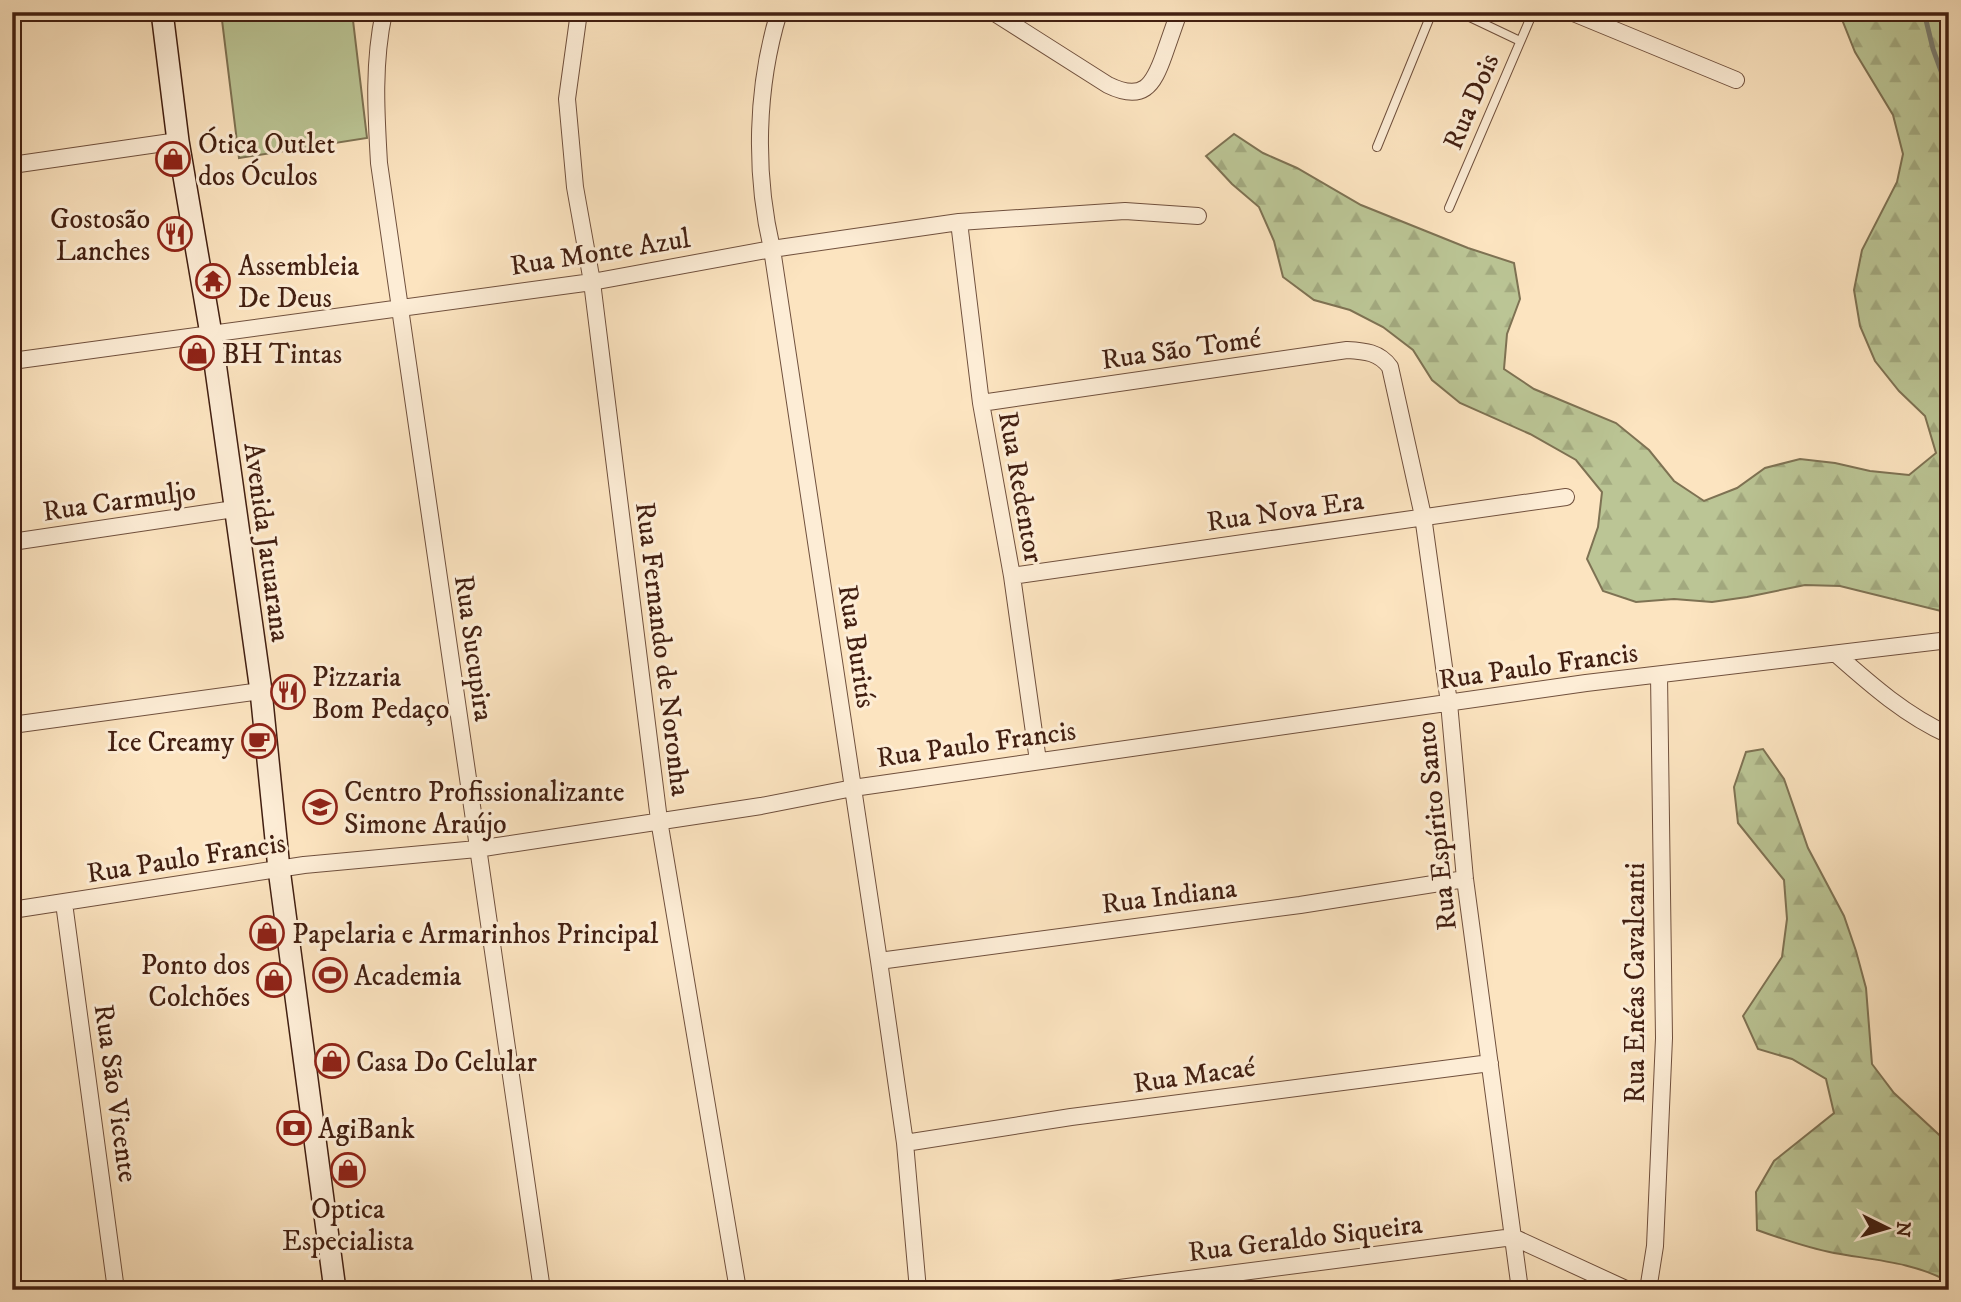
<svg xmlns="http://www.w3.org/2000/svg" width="1961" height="1302" viewBox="0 0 1961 1302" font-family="'IM FELL DW Pica',serif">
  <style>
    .forest { fill: url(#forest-firs); stroke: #7e7253; stroke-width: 2 }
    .park { fill: #bbc595; stroke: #7e7253; stroke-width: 2 }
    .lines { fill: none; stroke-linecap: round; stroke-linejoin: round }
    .stream { stroke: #7a7e72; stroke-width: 5 }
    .lane-casing { stroke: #70503d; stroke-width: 10 }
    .street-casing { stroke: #70503d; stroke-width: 18 }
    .secondary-casing { stroke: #421f11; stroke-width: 24 }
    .lane { stroke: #fdedd6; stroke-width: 8 }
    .street { stroke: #fdedd6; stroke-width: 16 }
    .secondary { stroke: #fdedd6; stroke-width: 21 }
    .labels { text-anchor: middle; stroke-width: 6; stroke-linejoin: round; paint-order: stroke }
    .street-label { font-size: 28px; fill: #421f11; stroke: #fdedd6 }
    .poi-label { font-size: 28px; fill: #421f11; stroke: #fdedd6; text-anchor: start }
  </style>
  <defs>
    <pattern id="forest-firs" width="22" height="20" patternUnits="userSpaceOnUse" patternTransform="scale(1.75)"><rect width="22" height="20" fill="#bbc595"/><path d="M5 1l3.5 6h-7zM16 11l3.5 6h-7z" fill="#a2a97f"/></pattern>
  </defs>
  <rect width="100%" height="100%" fill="#fce4c0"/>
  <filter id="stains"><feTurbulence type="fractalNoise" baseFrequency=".00286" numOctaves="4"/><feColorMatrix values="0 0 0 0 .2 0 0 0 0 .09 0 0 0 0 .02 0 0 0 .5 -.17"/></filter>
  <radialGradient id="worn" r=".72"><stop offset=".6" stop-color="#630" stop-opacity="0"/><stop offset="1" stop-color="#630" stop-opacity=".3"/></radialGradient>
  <!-- forest -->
  <path class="forest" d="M1839 12H1949V613L1840 586 1805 585 1747 597 1712 602 1674 599 1636 602 1603 591 1587 559 1598 527 1602 492 1576 460 1530 434 1460 403 1432 380 1413 350 1383 327 1350 310 1314 300 1283 277 1274 241 1259 207 1232 184 1206 156 1234 134 1263 153 1297 168 1361 205 1468 248 1514 263 1520 299 1507 334 1504 369 1534 389 1616 423 1649 450 1674 481 1704 501 1737 488 1765 468 1800 459 1835 463 1870 471 1909 475 1936 453 1925 416 1899 391 1875 361 1860 326 1854 290 1862 250 1897 182 1903 154 1893 115 1855 52Z
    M1763 749 1784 779 1808 848 1844 916 1856 951 1866 988 1872 1064 1894 1093 1949 1144V1282C1914 1262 1873 1260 1834 1253 1808 1248 1782 1239 1757 1230L1756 1192 1774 1161 1834 1113 1826 1079 1792 1059 1758 1049 1743 1016 1782 957 1787 919 1784 880 1738 823 1734 787 1746 752Z"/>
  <!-- park -->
  <path class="park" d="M221 12H352L367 138 239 158Z"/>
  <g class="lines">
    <!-- stream -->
    <path class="stream" d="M1924 12 1933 49 1949 93"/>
    <!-- lane casing -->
    <g class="lane-casing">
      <path id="lane" d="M1459 12 1520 41
        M1377 147 1432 12
        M1449 208 1533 12"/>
    </g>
    <!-- street casing -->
    <g class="street-casing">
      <path id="street" d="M384 12C373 63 376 112 379 163L542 1290
        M579 12 567 99 575 187 592 282 659 820 738 1290
        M779 12C756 87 754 172 772 249L879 961 905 1143 918 1290
        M993 12 1108 85C1143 102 1153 86 1164 55 1169 41 1174 26 1179 12
        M1571 12 1736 80
        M12 165 178 141
        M959 222 981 403 1012 576 1038 761
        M12 361 592 282 772 249 959 222 1125 211 1198 216
        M981 403 1347 350C1365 351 1379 352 1390 367L1423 516 1449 703 1465 879 1520 1290
        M12 542 234 509
        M1012 576 1566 497
        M1836 654C1870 684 1906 716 1949 735
        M12 725 261 691
        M64 903 116 1290
        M12 910 304 865 477 849 761 806 853 788 1586 683 1949 640
        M879 961 1300 905 1465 879
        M905 1143 1071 1117 1490 1063
        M1104 1290 1513 1237 1628 1290
        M1648 1290 1655 1246 1664 1038 1659 675"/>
    </g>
    <!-- secondary casing -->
    <g class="secondary-casing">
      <path id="secondary" d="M162 12 178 141 211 334 261 691 279 869 335 1290"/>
    </g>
    <!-- lane -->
    <use href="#lane" class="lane"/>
    <!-- street -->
    <use href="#street" class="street"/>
    <!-- secondary -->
    <use href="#secondary" class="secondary"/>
  </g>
  <!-- icons -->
  <defs>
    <g id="shop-ring" transform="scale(1.75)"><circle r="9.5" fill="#fdedd6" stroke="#8f2418" stroke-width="1.5"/><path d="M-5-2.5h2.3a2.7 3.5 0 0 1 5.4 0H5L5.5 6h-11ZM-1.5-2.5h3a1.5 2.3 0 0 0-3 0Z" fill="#8f2418"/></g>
    <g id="restaurant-ring" transform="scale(1.75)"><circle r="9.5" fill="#fdedd6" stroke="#8f2418" stroke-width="1.5"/><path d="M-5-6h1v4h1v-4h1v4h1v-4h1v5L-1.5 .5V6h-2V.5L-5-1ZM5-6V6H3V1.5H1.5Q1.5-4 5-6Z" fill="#8f2418"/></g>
    <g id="temple-ring" transform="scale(1.75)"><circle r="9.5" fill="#fdedd6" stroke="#8f2418" stroke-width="1.5"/><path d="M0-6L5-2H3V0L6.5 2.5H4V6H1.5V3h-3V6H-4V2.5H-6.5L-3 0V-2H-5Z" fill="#8f2418"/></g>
    <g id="cafe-ring" transform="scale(1.75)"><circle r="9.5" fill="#fdedd6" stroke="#8f2418" stroke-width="1.5"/><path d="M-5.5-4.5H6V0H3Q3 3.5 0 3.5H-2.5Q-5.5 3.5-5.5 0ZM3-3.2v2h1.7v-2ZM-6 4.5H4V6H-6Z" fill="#8f2418"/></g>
    <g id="university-ring" transform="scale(1.75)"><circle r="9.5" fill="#fdedd6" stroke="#8f2418" stroke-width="1.5"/><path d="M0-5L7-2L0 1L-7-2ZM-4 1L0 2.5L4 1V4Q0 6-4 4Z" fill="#8f2418"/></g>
    <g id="stadium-ring" transform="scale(1.75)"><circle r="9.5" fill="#fdedd6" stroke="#8f2418" stroke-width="1.5"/><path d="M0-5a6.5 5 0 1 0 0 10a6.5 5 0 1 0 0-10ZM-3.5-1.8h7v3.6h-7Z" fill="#8f2418"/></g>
    <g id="bank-ring" transform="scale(1.75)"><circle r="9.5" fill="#fdedd6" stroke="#8f2418" stroke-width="1.5"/><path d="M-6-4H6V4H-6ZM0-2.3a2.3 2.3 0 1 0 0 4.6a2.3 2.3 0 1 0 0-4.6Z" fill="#8f2418"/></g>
  </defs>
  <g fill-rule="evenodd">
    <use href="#shop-ring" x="173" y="159"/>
    <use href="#restaurant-ring" x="175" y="234"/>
    <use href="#temple-ring" x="213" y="281"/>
    <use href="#shop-ring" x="197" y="353"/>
    <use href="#restaurant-ring" x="288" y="692"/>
    <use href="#cafe-ring" x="259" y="741"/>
    <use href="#university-ring" x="320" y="807"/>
    <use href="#shop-ring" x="267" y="933"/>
    <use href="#stadium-ring" x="330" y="975"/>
    <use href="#shop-ring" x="274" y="980"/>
    <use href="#shop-ring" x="332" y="1061"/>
    <use href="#bank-ring" x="294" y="1128"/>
    <use href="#shop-ring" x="348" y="1170"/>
  </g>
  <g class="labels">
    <!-- street labels -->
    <g class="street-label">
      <text transform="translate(1470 101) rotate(-67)" y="10">Rua Dois</text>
      <text transform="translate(600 251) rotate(-9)" y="10">Rua Monte Azul</text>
      <text transform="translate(1181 348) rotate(-8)" y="10">Rua São Tomé</text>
      <text transform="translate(1022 487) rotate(80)" y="10">Rua Redentor</text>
      <text transform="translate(119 500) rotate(-8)" y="10">Rua Carmuljo</text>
      <text transform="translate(1285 510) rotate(-8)" y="10">Rua Nova Era</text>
      <text transform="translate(268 542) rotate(82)" y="10">Avenida Jatuarana</text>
      <text transform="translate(858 646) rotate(81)" y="10">Rua Buritís</text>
      <text transform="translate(475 648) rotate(82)" y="10">Rua Sucupira</text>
      <text transform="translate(664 649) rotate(83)" y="10">Rua Fernando de Noronha</text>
      <text transform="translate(1538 665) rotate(-8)" y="10">Rua Paulo Francis</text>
      <text transform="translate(976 743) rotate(-8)" y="10">Rua Paulo Francis</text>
      <text transform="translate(1435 826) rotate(-96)" y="10">Rua Espírito Santo</text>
      <text transform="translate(186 857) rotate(-9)" y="10">Rua Paulo Francis</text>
      <text transform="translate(1169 895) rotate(-7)" y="10">Rua Indiana</text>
      <text transform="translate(1634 983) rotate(-90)" y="10">Rua Enéas Cavalcanti</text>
      <text transform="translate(1194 1074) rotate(-8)" y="10">Rua Macaé</text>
      <text transform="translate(117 1093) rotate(82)" y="10">Rua São Vicente</text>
      <text transform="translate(1305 1237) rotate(-7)" y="10">Rua Geraldo Siqueira</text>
    </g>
    <!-- poi labels -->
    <g class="poi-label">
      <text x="198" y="153">Ótica Outlet<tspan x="198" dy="32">dos Óculos</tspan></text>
      <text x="150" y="228" text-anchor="end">Gostosão<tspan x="150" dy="32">Lanches</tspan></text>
      <text x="238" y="275">Assembleia<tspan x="238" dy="32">De Deus</tspan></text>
      <text x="222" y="363">BH Tintas</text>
      <text x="312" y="686">Pizzaria<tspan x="312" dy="32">Bom Pedaço</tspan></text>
      <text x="234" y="751" text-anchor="end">Ice Creamy</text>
      <text x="344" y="801">Centro Profissionalizante<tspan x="344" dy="32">Simone Araújo</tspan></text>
      <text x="292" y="943">Papelaria e Armarinhos Principal</text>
      <text x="250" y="974" text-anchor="end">Ponto dos<tspan x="250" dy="32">Colchões</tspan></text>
      <text x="354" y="985">Academia</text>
      <text x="356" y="1071">Casa Do Celular</text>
      <text x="318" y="1138">AgiBank</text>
      <text x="348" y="1218" text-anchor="middle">Optica<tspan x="348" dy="32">Especialista</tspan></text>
    </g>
  </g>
  <!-- margin -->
  <rect width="1961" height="1302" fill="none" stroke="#fce4c0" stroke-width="42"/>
  <rect x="14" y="14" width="1933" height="1274" fill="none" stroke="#421f11" stroke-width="3.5"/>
  <rect x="21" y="21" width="1919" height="1260" fill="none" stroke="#421f11" stroke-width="2"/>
  <!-- north arrow -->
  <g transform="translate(1887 1228) rotate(95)" stroke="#fdedd6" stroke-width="5" paint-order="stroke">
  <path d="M0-5L12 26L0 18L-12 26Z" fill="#421f11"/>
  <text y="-10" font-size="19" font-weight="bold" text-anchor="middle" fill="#421f11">N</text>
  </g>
  <rect width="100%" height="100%" filter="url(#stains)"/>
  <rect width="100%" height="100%" fill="url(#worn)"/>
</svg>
